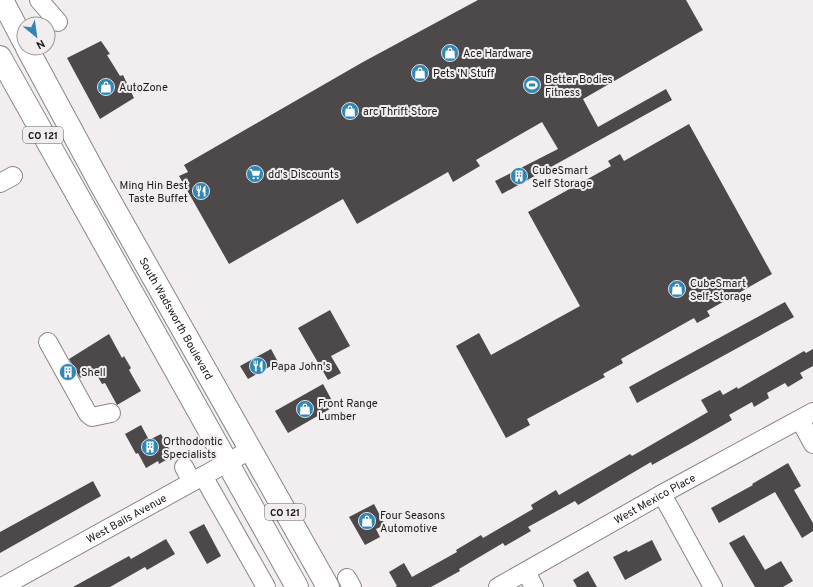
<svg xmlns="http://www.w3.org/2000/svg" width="813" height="587" viewBox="0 0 813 587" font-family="Overpass,sans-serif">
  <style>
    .building { fill: #4d494a }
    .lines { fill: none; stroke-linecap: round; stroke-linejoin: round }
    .minor-casing { stroke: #8a8586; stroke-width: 20 }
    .major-casing { stroke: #8a8586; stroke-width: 24 }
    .minor { stroke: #fff; stroke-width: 18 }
    .major { stroke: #fff; stroke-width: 22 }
    .labels { text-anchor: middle; stroke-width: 4; stroke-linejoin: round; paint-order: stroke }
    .shield { fill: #f2edee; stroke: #5b5858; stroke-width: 1 }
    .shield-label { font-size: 10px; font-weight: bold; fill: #1a1818 }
    .poi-label { font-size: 11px; fill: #1a1818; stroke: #f2edee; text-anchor: start }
    .street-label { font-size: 11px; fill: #1a1818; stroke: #f2edee }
  </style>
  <rect width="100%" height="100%" fill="#f2edee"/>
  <!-- building -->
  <path class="building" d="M478 0H686L703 30 583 99 598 127 666 89 672 100 502 194 495 181 558 149 542 122 476 160 480 166 453 182 448 172 357 224 343 199 229 264 179 176 188 172 184 165 363 62Z
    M101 41 110 54 107 55 120 76 123 75 134 98 100 119 67 58Z
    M689 124 772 274 707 311 710 316 697 323 694 318 621 359 623 363 603 374 605 377 527 419 530 425 506 438 456 346 479 333 491 355 580 306 528 212 611 166 608 161 620 154 624 161Z
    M785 302 794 317 637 403 629 387Z
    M330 310 350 346 331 356 341 373 328 380 298 328Z
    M109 334 122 358 124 356 131 368 129 370 141 391 117 405 105 383 102 384 94 370 80 378 69 359Z
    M271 349 278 362 248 379 240 366Z
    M813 349V366L800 373 803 378 788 387 785 383 767 393 769 398 754 407 752 402 729 415 732 420 688 445 652 465 651 462 578 505 575 501 528 527 531 531 505 546 503 543 459 569 460 571 431 587H395L397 586 389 572 404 563 412 577 457 552 456 550 481 535 483 538 533 509 531 505 556 490 559 495 630 454 632 456 708 412 701 400 720 390 723 395 737 387 738 389 804 351 806 353Z
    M323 384 335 406 288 433 275 411Z
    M141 425 149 440 161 434 173 456 159 464 158 461 146 468 138 453 136 454 125 434Z
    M788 463 801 486 794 490 813 523V531L802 538 775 492 719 523 711 508 753 485 752 484Z
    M93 481 101 496 0 553V532Z
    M374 504 385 525 376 529 380 537 365 545 349 517Z
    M204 524 221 556 207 564 189 532Z
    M744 535 765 570 781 561 793 581 783 587H755L729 543Z
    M166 539 175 554 147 570 145 567 110 587H73L129 556 131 559Z
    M652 540 662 560 625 580 613 557 627 550 628 552Z
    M588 571 597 587H577L573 580Z"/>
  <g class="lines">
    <!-- minor casing -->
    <g class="minor-casing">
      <g id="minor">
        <path d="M39 0 58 22"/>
        <path d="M0 183 13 176"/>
        <path d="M48 342 88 414 92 417 111 413"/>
        <path d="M800 420 813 444"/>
        <path d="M184 467 192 482"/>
        <path d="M203 476 266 587"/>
        <path d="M662 494 713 587"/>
        <path d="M526 572 534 587"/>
        <path d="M347 578 352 587"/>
        <path id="s1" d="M2 587 250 450"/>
        <path id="s2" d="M498 587 662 494 813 412"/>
      </g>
    </g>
    <!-- major casing -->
    <g class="major-casing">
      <g id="major">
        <path d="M2 0 24 42"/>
        <path id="s3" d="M27 48 101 185 328 587"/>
        <path d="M0 57 297 587"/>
      </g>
    </g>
    <!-- minor -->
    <use href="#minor" class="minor"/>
    <!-- major -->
    <use href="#major" class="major"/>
  </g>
  <!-- icons -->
  <defs>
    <g id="shop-disc" transform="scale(0.9)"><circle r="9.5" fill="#2e87b5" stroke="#f2edee"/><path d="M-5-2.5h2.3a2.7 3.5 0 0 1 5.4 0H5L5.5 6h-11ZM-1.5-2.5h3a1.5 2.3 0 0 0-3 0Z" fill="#fff"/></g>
    <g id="stadium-disc" transform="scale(0.9)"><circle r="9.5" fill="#2e87b5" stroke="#f2edee"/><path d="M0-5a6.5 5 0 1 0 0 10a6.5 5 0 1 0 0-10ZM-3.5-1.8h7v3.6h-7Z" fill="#fff"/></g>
    <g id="supermarket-disc" transform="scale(0.9)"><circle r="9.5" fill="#2e87b5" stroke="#f2edee"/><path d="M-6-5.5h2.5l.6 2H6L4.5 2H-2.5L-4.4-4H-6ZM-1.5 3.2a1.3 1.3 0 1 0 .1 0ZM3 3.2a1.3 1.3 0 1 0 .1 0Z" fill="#fff"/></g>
    <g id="building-disc" transform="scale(0.9)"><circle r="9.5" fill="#2e87b5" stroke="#f2edee"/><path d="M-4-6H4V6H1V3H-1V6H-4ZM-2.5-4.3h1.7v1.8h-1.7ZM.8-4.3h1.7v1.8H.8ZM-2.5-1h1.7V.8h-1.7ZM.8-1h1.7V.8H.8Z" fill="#fff"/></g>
    <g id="restaurant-disc" transform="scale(0.9)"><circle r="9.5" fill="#2e87b5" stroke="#f2edee"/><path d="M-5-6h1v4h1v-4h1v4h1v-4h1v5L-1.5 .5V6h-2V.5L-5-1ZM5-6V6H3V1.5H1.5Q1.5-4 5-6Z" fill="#fff"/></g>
  </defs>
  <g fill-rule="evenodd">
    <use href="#shop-disc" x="450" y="53"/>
    <use href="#shop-disc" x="420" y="73"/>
    <use href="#stadium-disc" x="532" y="85"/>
    <use href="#shop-disc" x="106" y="87"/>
    <use href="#shop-disc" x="350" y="111"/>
    <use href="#supermarket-disc" x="255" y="174"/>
    <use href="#building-disc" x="519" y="176"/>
    <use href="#restaurant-disc" x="201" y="191"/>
    <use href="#shop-disc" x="677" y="289"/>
    <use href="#restaurant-disc" x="258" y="366"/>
    <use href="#building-disc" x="68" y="372"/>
    <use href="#shop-disc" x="305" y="409"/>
    <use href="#building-disc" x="150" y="447"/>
    <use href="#shop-disc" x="367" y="521"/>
  </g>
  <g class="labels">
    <!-- shield labels -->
    <g class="shield">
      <rect x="23" y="127" width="40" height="16" rx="3"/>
      <rect x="265" y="504" width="40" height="16" rx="3"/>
    </g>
    <g class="shield-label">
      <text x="43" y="139">CO 121</text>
      <text x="285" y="516">CO 121</text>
    </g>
    <!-- poi labels -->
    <g class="poi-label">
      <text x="463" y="57">Ace Hardware</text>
      <text x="433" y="77">Pets 'N Stuff</text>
      <text x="545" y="83">Better Bodies<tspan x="545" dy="13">Fitness</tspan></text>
      <text x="119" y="91">AutoZone</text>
      <text x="363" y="115">arc Thrift Store</text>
      <text x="532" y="174">CubeSmart<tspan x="532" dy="13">Self Storage</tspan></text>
      <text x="268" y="178">dd's Discounts</text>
      <text x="188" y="189" text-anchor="end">Ming Hin Best<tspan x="188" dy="13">Taste Buffet</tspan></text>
      <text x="690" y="287">CubeSmart<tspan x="690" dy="13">Self-Storage</tspan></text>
      <text x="271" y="370">Papa John's</text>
      <text x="81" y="376">Shell</text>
      <text x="318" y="407">Front Range<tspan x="318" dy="13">Lumber</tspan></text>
      <text x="163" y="445">Orthodontic<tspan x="163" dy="13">Specialists</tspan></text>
      <text x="380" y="519">Four Seasons<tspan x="380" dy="13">Automotive</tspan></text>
    </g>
    <!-- street labels -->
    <g class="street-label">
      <text dy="4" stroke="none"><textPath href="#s3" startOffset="309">South Wadsworth Boulevard</textPath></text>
      <text dy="4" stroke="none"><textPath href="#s2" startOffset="180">West Mexico Place</textPath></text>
      <text dy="4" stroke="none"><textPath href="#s1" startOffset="142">West Bails Avenue</textPath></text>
    </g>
  </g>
  <!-- north arrow -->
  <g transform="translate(36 36) rotate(151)"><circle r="19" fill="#f2edee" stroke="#9c9898"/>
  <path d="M0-3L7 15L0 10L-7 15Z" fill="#2e87b5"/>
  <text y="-6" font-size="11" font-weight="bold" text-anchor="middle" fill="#1a1818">N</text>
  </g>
</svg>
